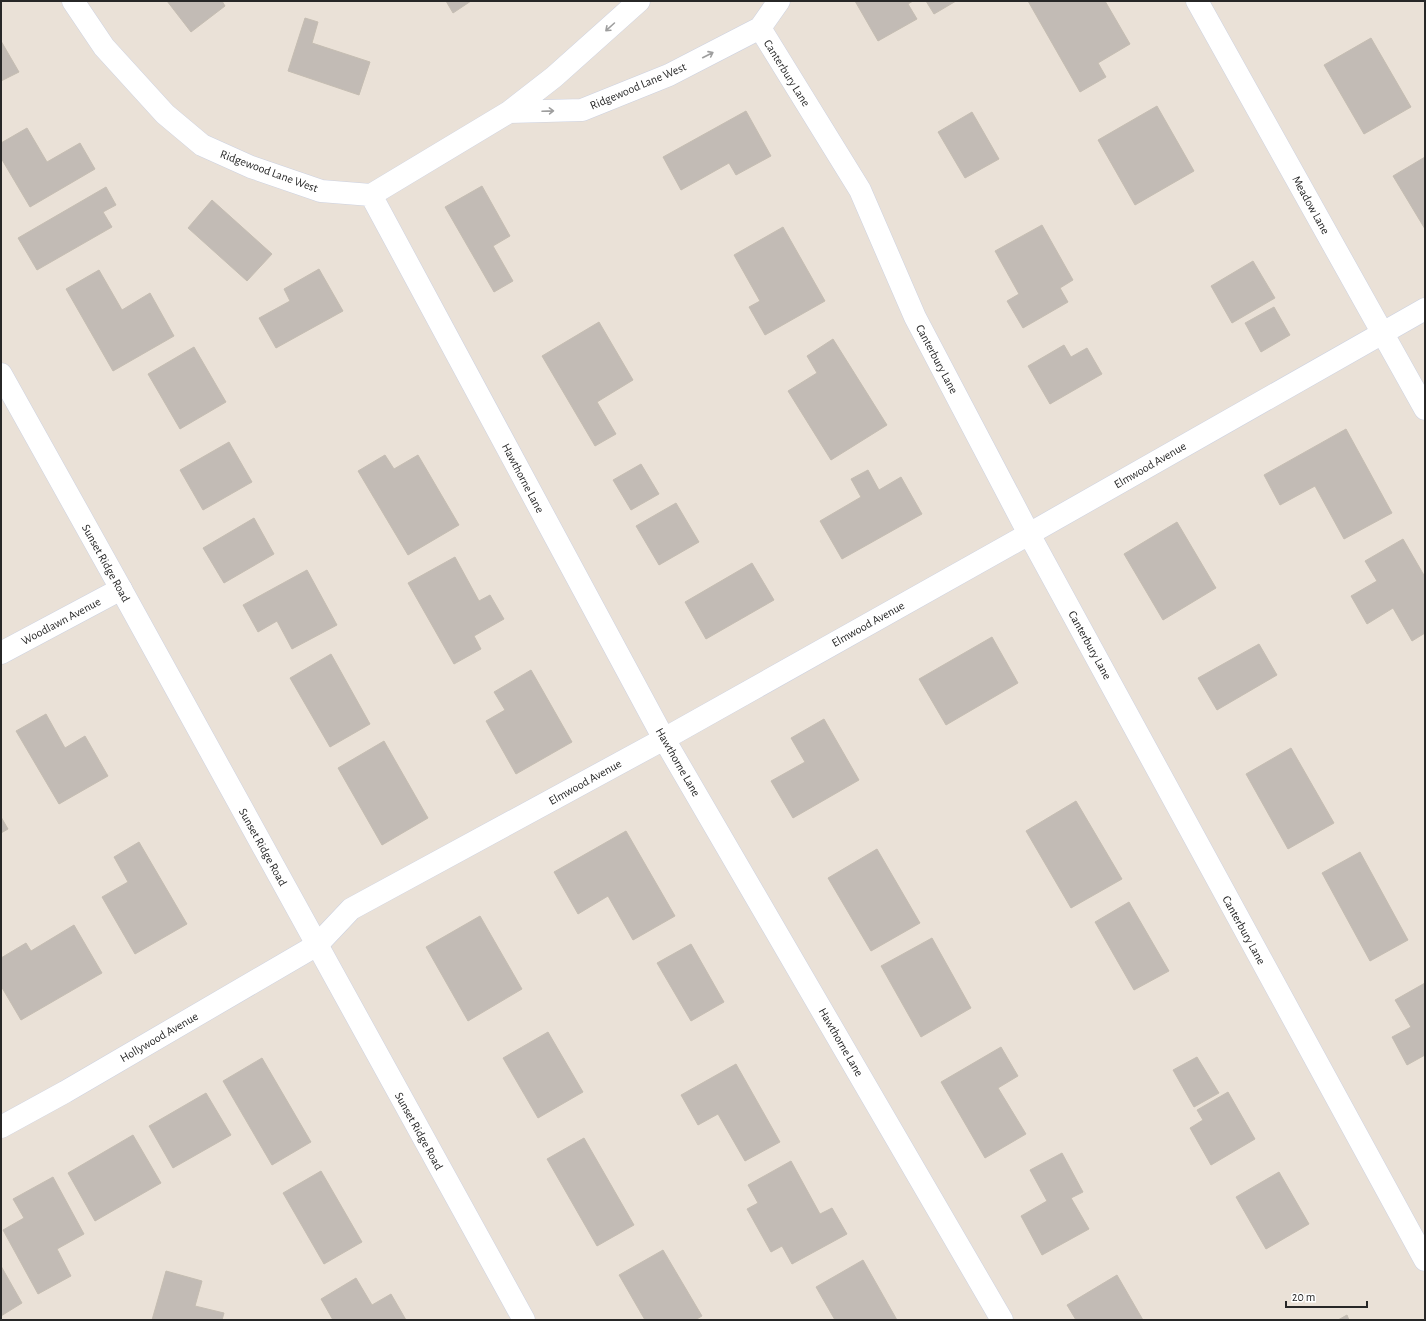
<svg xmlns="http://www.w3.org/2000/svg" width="1426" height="1321" viewBox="0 0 1426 1321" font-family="'Alegreya Sans',sans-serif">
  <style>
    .building { fill: #c2bbb5; stroke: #c5bdb2 }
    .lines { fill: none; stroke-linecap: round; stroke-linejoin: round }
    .minor-casing { stroke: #cdd2e1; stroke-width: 23 }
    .tertiary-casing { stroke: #cdd2e1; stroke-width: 23 }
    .minor { stroke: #fff; stroke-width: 22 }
    .tertiary { stroke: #fff; stroke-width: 22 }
    .oneway { stroke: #9e9e9e }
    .labels { text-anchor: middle; stroke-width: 3; stroke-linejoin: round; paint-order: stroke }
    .street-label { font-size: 12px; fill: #272727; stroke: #fff }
  </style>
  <rect width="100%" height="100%" fill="#eae1d7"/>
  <!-- building -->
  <path class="building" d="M167 1H222L225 6 191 32Z
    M446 1H471L453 13Z
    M855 1H913L908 4 917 19 878 41Z
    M926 1H956L934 14Z
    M1028 1H1105L1130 44 1098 63 1106 77 1080 92Z
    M305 18 318 22 312 43 370 62 359 95 288 71Z
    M1371 38 1411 107 1364 134 1324 65Z
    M1 41 19 72 1 81Z
    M1157 106 1194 171 1135 205 1098 140Z
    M746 111 771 156 736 175 729 163 681 190 663 157Z
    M972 112 999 159 965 178 938 132Z
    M27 128 47 162 80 143 95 169 30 207 1 158V143Z
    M1425 157V229L1393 176Z
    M482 186 510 236 493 246 513 281 494 292 445 207Z
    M106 187 116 205 103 212 112 227 37 270 18 238Z
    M212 200 272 254 247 281 188 228Z
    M1042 225 1073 280 1060 288 1068 302 1023 328 1007 301 1019 294 995 251Z
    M783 227 825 301 765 335 749 307 760 301 734 255Z
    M1253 261 1275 298 1232 323 1211 286Z
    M319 269 343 311 276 348 259 318 290 301 284 289Z
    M99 270 122 310 150 293 174 336 113 371 66 289Z
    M1274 307 1290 335 1261 352 1245 323Z
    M599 322 633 380 597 402 616 434 595 446 542 356Z
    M833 339 887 425 831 460 788 391 817 373 807 356Z
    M1064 345 1071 357 1087 348 1102 374 1050 404 1028 366Z
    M194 347 226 402 180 429 148 374Z
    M1346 429 1392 513 1344 539 1315 486 1280 505 1264 475Z
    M229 442 252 482 203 510 180 470Z
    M385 455 394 469 418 455 459 525 408 555 358 471Z
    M641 464 659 494 631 510 613 480Z
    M868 470 879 490 901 477 922 514 842 559 820 521 861 497 851 479Z
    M676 503 699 542 659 565 636 526Z
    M254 518 274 554 224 583 203 548Z
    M1177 522 1216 588 1163 620 1124 554Z
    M1403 539 1425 577V633L1412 641 1393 608 1367 624 1351 596 1377 581 1365 561Z
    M455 557 479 601 490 595 504 619 474 636 481 649 454 664 408 583Z
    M752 563 774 600 706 639 685 602Z
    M307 570 337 625 292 649 277 621 258 632 243 605Z
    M992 637 1018 683 946 725 919 679Z
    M1259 644 1277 675 1217 710 1198 678Z
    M331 654 370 724 330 747 290 678Z
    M531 670 572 742 516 774 486 721 505 710 494 692Z
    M46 714 65 748 85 736 108 776 59 804 16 731Z
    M824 719 859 780 793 818 771 781 805 762 791 738Z
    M384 741 428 818 382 845 338 768Z
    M1291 748 1334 823 1288 849 1246 774Z
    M1076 801 1122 879 1071 908 1026 831Z
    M1 817 8 829 1 833Z
    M626 831 675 916 633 940 608 896 578 914 554 872Z
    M139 842 187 924 135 954 102 897 128 882 114 857Z
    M877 849 920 923 871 951 828 878Z
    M1360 852 1408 940 1370 961 1322 873Z
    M1129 902 1169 971 1134 990 1095 922Z
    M480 916 522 989 468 1021 426 947Z
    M74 925 102 973 21 1020 1 986V958L26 943 31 951Z
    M932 938 971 1008 921 1037 881 966Z
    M691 944 724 1002 691 1021 657 963Z
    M1425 983V1055L1407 1065 1392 1037 1411 1027 1395 1000Z
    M548 1032 583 1092 538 1118 503 1058Z
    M1001 1047 1018 1076 998 1088 1026 1134 985 1158 941 1082Z
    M1197 1057 1219 1093 1194 1107 1173 1070Z
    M262 1058 311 1142 272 1165 223 1081Z
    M736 1064 780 1142 745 1161 718 1114 698 1125 681 1095Z
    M1228 1092 1255 1139 1211 1165 1190 1128 1203 1120 1197 1110Z
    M206 1093 231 1135 173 1168 149 1126Z
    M133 1135 161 1183 95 1221 68 1173Z
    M584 1138 634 1225 597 1246 547 1159Z
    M1062 1153 1083 1192 1071 1198 1089 1229 1042 1255 1021 1216 1047 1201 1030 1170Z
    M791 1161 820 1214 832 1208 847 1234 792 1264 782 1246 771 1252 747 1209 758 1203 748 1185Z
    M321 1171 362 1242 324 1264 283 1193Z
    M1279 1172 1309 1224 1266 1249 1236 1197Z
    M53 1177 84 1234 57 1249 71 1276 38 1294 3 1230 24 1218 13 1199Z
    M663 1250 702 1316 695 1320H645L619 1275Z
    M863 1260 897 1320H835L816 1287Z
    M1 1266 22 1303 1 1316Z
    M166 1271 202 1281 195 1306 224 1313 222 1320H152Z
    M1117 1275 1143 1320H1076L1067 1305Z
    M356 1278 372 1305 391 1294 406 1320H333L321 1299Z
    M1347 1315 1349 1320H1338Z"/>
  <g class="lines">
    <!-- minor casing -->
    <g class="minor-casing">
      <path id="minor" d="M73 1 104 47 165 114 202 145 251 167 321 191 371 195 509 112 554 77 639 1
        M1197 1 1425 409
        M760 28 860 190 915 317 1029 534 1425 1260
        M509 112 582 110 669 75 760 28 779 1
        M371 195 664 739 1002 1320
        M1 653 121 589
        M1 1127 65 1092 317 945 351 909 664 739 1029 534 1425 309"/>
    </g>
    <!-- tertiary casing -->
    <g class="tertiary-casing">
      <path id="tertiary" d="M1 374 121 589 524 1320"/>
    </g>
    <!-- minor -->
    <use href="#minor" class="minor"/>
    <!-- tertiary -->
    <use href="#tertiary" class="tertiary"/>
  </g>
  <!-- one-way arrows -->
  <defs><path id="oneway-shaft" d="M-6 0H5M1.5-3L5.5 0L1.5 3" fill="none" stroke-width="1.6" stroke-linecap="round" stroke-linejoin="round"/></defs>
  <g class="oneway">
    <use href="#oneway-shaft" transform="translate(610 27) rotate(138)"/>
    <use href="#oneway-shaft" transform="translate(708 55) rotate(-27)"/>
    <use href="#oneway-shaft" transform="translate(548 111) rotate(-2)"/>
  </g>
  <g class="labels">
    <!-- street labels -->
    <g class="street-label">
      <text transform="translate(787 73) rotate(58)" y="4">Canterbury Lane</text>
      <text transform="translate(638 86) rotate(-23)" y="4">Ridgewood Lane West</text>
      <text transform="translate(269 171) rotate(20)" y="4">Ridgewood Lane West</text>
      <text transform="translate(1311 205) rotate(61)" y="4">Meadow Lane</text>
      <text transform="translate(937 359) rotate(62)" y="4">Canterbury Lane</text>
      <text transform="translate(1150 465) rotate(-30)" y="4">Elmwood Avenue</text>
      <text transform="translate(523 478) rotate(62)" y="4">Hawthorne Lane</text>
      <text transform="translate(106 563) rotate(61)" y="4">Sunset Ridge Road</text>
      <text transform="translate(61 621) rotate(-28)" y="4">Woodlawn Avenue</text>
      <text transform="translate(868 624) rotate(-29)" y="4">Elmwood Avenue</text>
      <text transform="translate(1090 645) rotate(61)" y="4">Canterbury Lane</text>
      <text transform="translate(678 762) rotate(60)" y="4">Hawthorne Lane</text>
      <text transform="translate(585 782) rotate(-29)" y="4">Elmwood Avenue</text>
      <text transform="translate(263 847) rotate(61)" y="4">Sunset Ridge Road</text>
      <text transform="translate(1244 930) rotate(61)" y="4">Canterbury Lane</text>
      <text transform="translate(159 1037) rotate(-30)" y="4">Hollywood Avenue</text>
      <text transform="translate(841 1042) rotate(60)" y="4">Hawthorne Lane</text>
      <text transform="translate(419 1131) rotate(61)" y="4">Sunset Ridge Road</text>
    </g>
  </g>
  <!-- border -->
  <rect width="1426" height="1321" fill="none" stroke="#272727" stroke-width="4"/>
  <!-- scale -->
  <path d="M1286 1301v6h81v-6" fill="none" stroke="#272727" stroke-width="2"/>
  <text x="1292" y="1301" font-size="12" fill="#272727" stroke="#ffffff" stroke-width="3" paint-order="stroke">20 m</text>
</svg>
